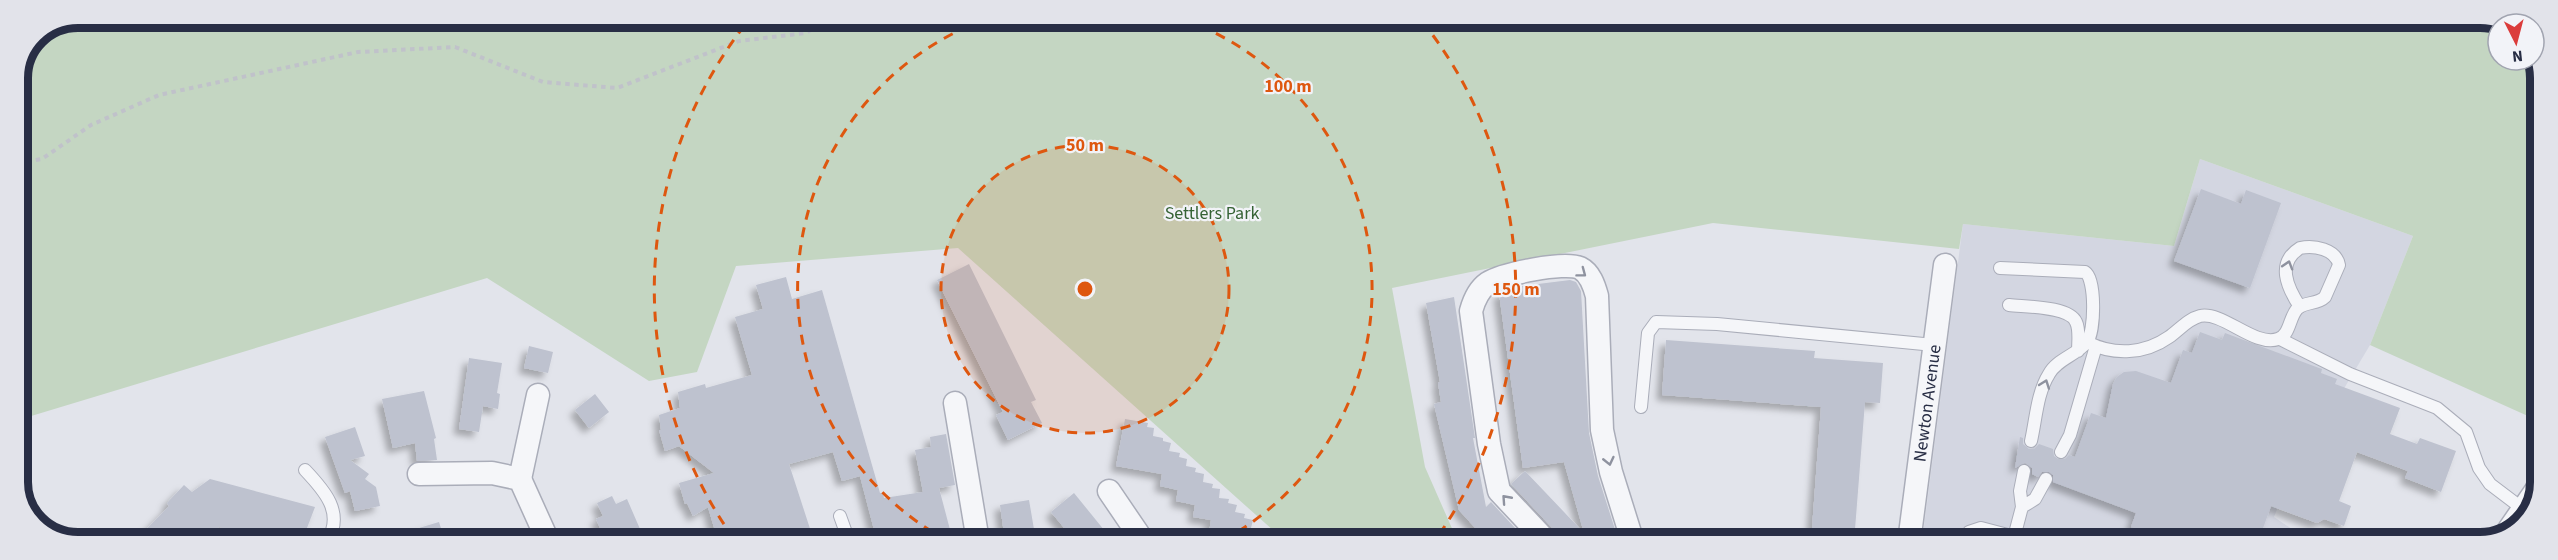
<svg xmlns="http://www.w3.org/2000/svg" width="2558" height="560" viewBox="0 0 2558 560" font-family="'Source Sans 3',sans-serif">
  <style>
    .built { fill: #d3d6e1 }
    .green { fill: #c4d6c2 }
    .building { fill: #bec2cf; filter: url(#shadow) }
    .lines { fill: none; stroke-linecap: round; stroke-linejoin: round }
    .service-casing { stroke: #aaadb9; stroke-width: 14 }
    .minor-casing { stroke: #aaadb9; stroke-width: 25 }
    .path { stroke: #c0c2ca; stroke-width: 4; stroke-dasharray: 4.5 4.5; stroke-linecap: butt }
    .service { stroke: #f5f6f9; stroke-width: 12 }
    .minor { stroke: #f5f6f9; stroke-width: 22 }
    .oneway { stroke: #8e929f }
    .ring { fill: none; stroke: #de570f; stroke-width: 3; stroke-dasharray: 10 8 }
    .labels { text-anchor: middle; stroke-width: 4.5; stroke-linejoin: round; paint-order: stroke }
    .park-label { font-size: 18px; fill: #356234; stroke: #f2f3f8 }
    .street-label { font-size: 18px; fill: #282e45; stroke: #f2f3f8 }
    .rim { fill: none; stroke: #282e45; stroke-width: 8 }
    .centre { fill: #de570f; stroke: #f2f3f8; stroke-width: 3 }
    .ring-label { font-size: 18px; text-anchor: middle; font-weight: bold; fill: #de570f; stroke: #f2f3f8; stroke-width: 4.5; stroke-linejoin: round; paint-order: stroke }
  </style>
  <defs>
    <filter id="shadow"><feDropShadow dx="-5.5" dy="5.5" stdDeviation="3" flood-color="#0004"/></filter>
  </defs>
  <rect width="100%" height="100%" fill="#e2e4eb"/>
  <!-- built -->
  <path class="built" d="M2200 159 2413 236 2370 345 2287 484 2274 517 2311 542H1922L1963 224 2174 246Z"/>
  <!-- green -->
  <path class="green" d="M79 18 2491 19 2500 24H2498V60H2534L2540 71 2539 421 2370 345 2413 236 2200 159 2174 246 1963 224 1959 249 1713 223 1392 288 1425 467 1458 542 1285 541 958 248 736 266 697 372 649 381 487 278 18 420V78L36 36Z"/>
  <!-- building -->
  <path class="building" d="M2201 189 2241 204 2246 190 2281 203 2250 288 2174 261Z
    M969 264 1036 400 1031 402 1042 423 1008 440 996 415 1003 412 937 280Z
    M786 277 792 299 822 290 880 493H883L884 498 923 492 915 450 931 447 930 437 946 434 955 485 939 488 953 541H877L860 476 842 481 833 452 789 464 814 541H718L708 507 693 516 687 503 685 504 679 483 714 473 679 446 665 451 659 430H661L659 415 680 408 678 392 705 384 706 388 752 375 735 317 763 309 756 285Z
    M1570 280 1576 282 1581 291 1589 433 1598 476 1619 542H1560L1557 533 1511 484 1525 471 1584 533 1564 462 1523 468 1499 293 1522 286Z
    M1454 297 1475 438H1473L1486 507 1491 502 1528 542H1488L1459 510 1434 404 1441 402 1438 383 1440 382 1426 303Z
    M2200 332 2222 340 2225 333 2319 368 2322 369 2321 373 2337 379 2335 384 2400 408 2390 434 2417 444 2420 438 2456 451 2441 492 2405 478 2408 471 2357 452 2339 501 2351 506 2344 526 2324 519 2317 523 2271 506 2258 542H2172L2131 527 2136 513 2053 482V475L2049 472H2042L2038 477 2032 474V468L2025 463 2015 468 2020 437 2023 438V444L2029 449H2034L2039 444 2053 449 2054 456 2058 459H2065L2069 455 2075 457 2091 413 2106 418 2113 384 2117 377 2124 372 2136 371 2171 383 2183 350 2192 353Z
    M1666 340 1815 351 1814 358 1883 363 1880 403 1865 402 1854 542H1811L1821 407 1662 395Z
    M529 346 553 352 548 373 524 368Z
    M469 358 502 363 497 393 500 394 498 409 483 406 479 432 459 429Z
    M424 391 436 438 434 439 437 460 417 461 415 443 393 448 382 399Z
    M595 394 609 412 589 428 575 410Z
    M1125 419 1148 423 1147 427 1154 428 1153 436 1163 438V441L1171 443 1169 451 1180 453 1179 457 1187 459 1186 466 1196 468 1195 472 1204 474 1203 482 1213 484 1212 488 1220 489 1219 498 1229 499 1228 503 1237 505 1235 512 1245 514 1244 518 1253 520 1251 528 1283 534V541H1226L1227 536 1209 533 1211 520 1193 517 1195 505 1176 501 1178 490 1160 486 1162 474 1116 466Z
    M355 427 365 456 350 460 369 474 365 479 376 487 380 506 355 511 350 491 345 493 325 437Z
    M210 479 315 507 302 541H251L253 536 219 527 205 541H135L169 506 167 503 184 485 192 492Z
    M1074 493 1113 541H1075L1051 512Z
    M612 496 616 504 627 499 640 529 614 541H606L596 519 603 516 597 503Z
    M1029 500 1036 541H1005L1000 505Z
    M439 522 445 541H389V537Z"/>
  <g class="lines">
    <!-- service casing -->
    <g class="service-casing">
      <path id="service" d="M2000 268 2085 272C2096 279 2095 332 2087 342 2077 355 2057 359 2049 374 2037 393 2036 419 2031 441
        M2009 305C2025 307 2069 306 2076 322 2080 330 2078 342 2078 351
        M2280 339 2350 374 2437 408 2466 432 2479 468 2490 484 2523 509
        M2087 342C2114 356 2145 354 2169 337 2179 330 2188 319 2200 316 2223 311 2254 347 2278 339 2290 335 2289 318 2297 309 2305 301 2317 305 2325 297L2339 265C2336 249 2314 245 2300 248 2276 263 2287 287 2300 307
        M1641 407 1648 333 1656 322 1717 324 1934 345
        M2061 452 2070 435 2096 346
        M305 470C324 490 345 513 327 541
        M2022 507 2035 499 2046 479
        M840 516 849 541
        M2013 541 2022 507 2020 491 2024 471
        M1965 542 1969 532 1981 528 2034 542"/>
    </g>
    <!-- minor casing -->
    <g class="minor-casing">
      <g id="minor">
        <path d="M955 403 978 541"/>
        <path d="M419 474 492 473 520 479 548 541"/>
        <path d="M520 479 538 395"/>
        <path d="M1109 491 1143 541"/>
        <path d="M2508 531 2539 486"/>
        <path d="M1547 542 1499 491 1489 444 1471 311C1474 300 1478 290 1488 283 1502 274 1564 261 1580 268 1590 273 1594 285 1597 296L1602 430 1611 472 1631 536 1635 542"/>
        <path id="s1" d="M1909 542 1945 265"/>
      </g>
    </g>
    <!-- path -->
    <path class="path" d="M800 18 806 33
      M18 163 42 159 91 125 159 95 358 52 455 47 543 82 617 88 739 41 806 33 830 18"/>
    <!-- service -->
    <use href="#service" class="service"/>
    <!-- minor -->
    <use href="#minor" class="minor"/>
  </g>
  <!-- one-way arrows -->
  <defs><path id="oneway-chevron" d="M-2-3.5L2.5 0L-2 3.5" fill="none" stroke-width="1.6" stroke-linecap="round" stroke-linejoin="round" transform="scale(1.5)"/></defs>
  <g class="oneway">
    <use href="#oneway-chevron" transform="translate(2288 265) rotate(-73)"/>
    <use href="#oneway-chevron" transform="translate(1582 273) rotate(37)"/>
    <use href="#oneway-chevron" transform="translate(2045 384) rotate(-70)"/>
    <use href="#oneway-chevron" transform="translate(1609 461) rotate(77)"/>
    <use href="#oneway-chevron" transform="translate(1506 499) rotate(-132)"/>
  </g>
  <!-- distance rings -->
  <circle cx="1085" cy="289" r="144" fill="#de570f" fill-opacity=".12"/>
  <g class="ring">
    <circle cx="1085" cy="289" r="144"/>
    <path d="M948 541A287 287 0 0 1 989 18M1183 19A287 287 0 0 1 1222 541"/>
    <path d="M734 539A431 431 0 0 1 748 21M1422 21A431 431 0 0 1 1436 539"/>
  </g>
  <g class="labels">
    <!-- park labels -->
    <g class="park-label">
      <text x="1212" y="219">Settlers Park</text>
    </g>
    <!-- street labels -->
    <g class="street-label">
      <text dy="6" stroke="none"><textPath href="#s1" startOffset="140">Newton Avenue</textPath></text>
    </g>
  </g>
  <!-- crop -->
  <path d="M0 0H2558V560H0ZM78 28H2480A50 50 0 0 1 2530 78V482A50 50 0 0 1 2480 532H78A50 50 0 0 1 28 482V78A50 50 0 0 1 78 28Z" fill="#e2e3ea" fill-rule="evenodd"/>
  <path class="rim" d="M78 28H2480A50 50 0 0 1 2530 78V482A50 50 0 0 1 2480 532H78A50 50 0 0 1 28 482V78A50 50 0 0 1 78 28Z"/>
  <circle cx="1085" cy="289" r="9" class="centre"/>
  <g class="ring-label">
    <text x="1288" y="92">100 m</text>
    <text x="1085" y="151">50 m</text>
    <text x="1516" y="295">150 m</text>
  </g>
  <!-- north arrow -->
  <g transform="translate(2516 42) rotate(174)"><circle r="28" fill="#f2f3f8" stroke="#a1a4b0" stroke-width="1.5"/>
  <path d="M0-4.5L10 22L0 15L-10 22Z" fill="#db3c3b"/>
  <text y="-9" font-size="16" font-weight="bold" text-anchor="middle" fill="#282e45">N</text>
  </g>
</svg>
